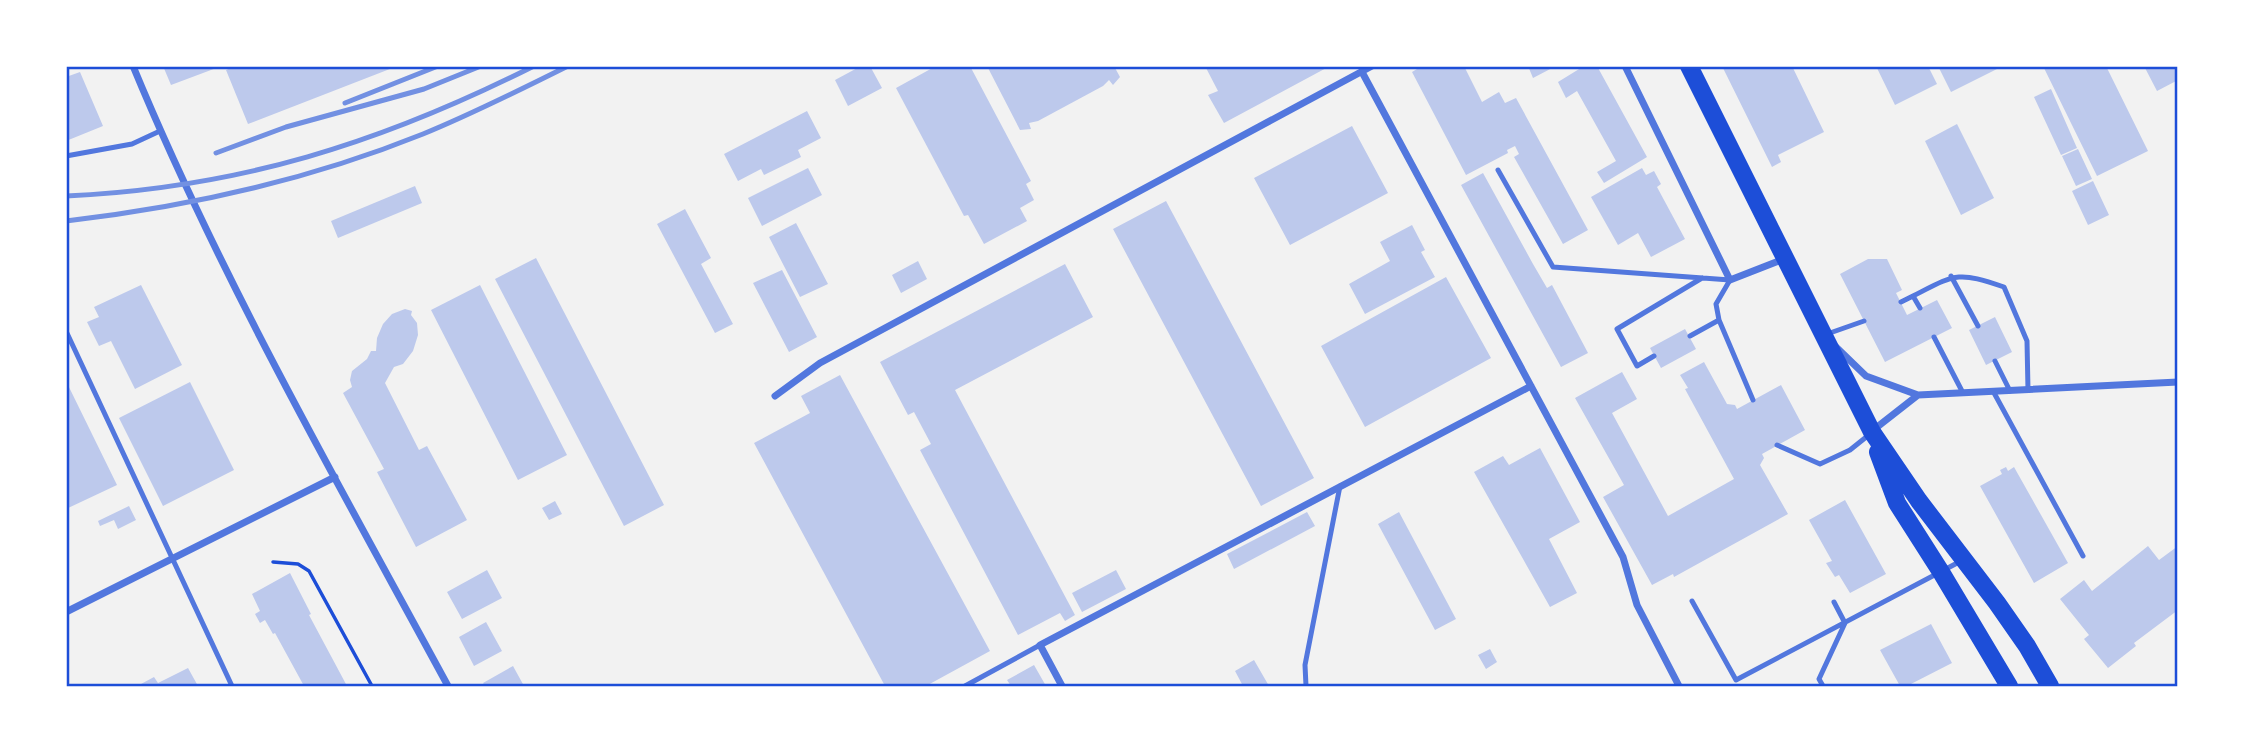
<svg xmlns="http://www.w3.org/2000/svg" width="2244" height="753" viewBox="0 0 2244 753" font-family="'Asap Condensed',sans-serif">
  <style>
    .building { fill: #bdc9ec }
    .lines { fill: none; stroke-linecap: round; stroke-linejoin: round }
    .path { stroke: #1d4ed8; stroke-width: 3.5 }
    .service { stroke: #5277de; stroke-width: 5 }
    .minor { stroke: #5277de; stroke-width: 7 }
    .primary { stroke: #1d4ed8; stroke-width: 18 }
    .rail { stroke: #7290e2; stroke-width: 5 }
    .neatline { fill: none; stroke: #1d4ed8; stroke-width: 2.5 }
  </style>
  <rect width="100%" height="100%" fill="#f2f2f2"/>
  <!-- building -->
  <path class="building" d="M163 66H219V67L171 85Z
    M236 66H395V67L248 124 226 70Z
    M861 66H870L882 88 848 106 835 80Z
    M936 66H970L1031 181 1026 184 1034 200 1020 208 1027 221 984 244 968 215 964 216 896 88Z
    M987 66H1114L1120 77 1113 85 1109 80 1103 86 1038 121 1029 123 1031 129 1020 130Z
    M1205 66H1330L1224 123 1208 95 1218 91Z
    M1422 66H1464L1482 102 1499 92 1505 103 1516 98 1588 230 1563 244 1514 157 1519 154 1515 146 1507 150 1508 153 1466 175 1412 72Z
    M1528 66H1556L1533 78Z
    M1584 66H1597L1647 157 1604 183 1597 172 1616 161 1577 91 1566 98 1558 82Z
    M1722 66H1792L1824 132 1778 155 1781 162 1772 167Z
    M1876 66H1928L1937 84 1895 105Z
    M1938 66H2003L1951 92Z
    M2043 66H2106L2148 151 2097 176Z
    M2144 66H2178V80L2157 91Z
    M80 72 103 126 66 141V77Z
    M2051 89 2077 148 2061 155 2034 97Z
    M807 111 821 138 798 150 801 157 764 175 761 169 738 181 724 154Z
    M1957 124 1994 198 1961 215 1925 141Z
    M1352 126 1388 193 1290 245 1254 178Z
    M2078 149 2092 179 2076 186 2062 156Z
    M808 168 822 195 762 226 748 198Z
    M1642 168 1646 175 1654 171 1661 184 1657 187 1685 239 1651 257 1638 233 1618 245 1591 197Z
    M1483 173 1533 264 1547 288 1552 285 1588 353 1561 367 1461 185Z
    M2093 181 2109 215 2088 225 2072 191Z
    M415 186 422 203 338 238 331 221Z
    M1166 201 1314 478 1261 506 1113 229Z
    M685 209 711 258 701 264 733 324 715 333 657 224Z
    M796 223 828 284 800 297 769 237Z
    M1412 225 1425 250 1421 252 1435 277 1365 314 1349 284 1390 261 1380 242Z
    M536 258 664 505 624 526 495 279Z
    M1868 259H1887L1902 290 1896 293 1907 315 1937 300 1952 328 1885 362 1840 274Z
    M918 261 927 279 901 293 892 275Z
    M1065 264 1093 317 955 390 1075 615 1065 621 1060 613 1018 635 920 450 931 444 914 412 908 415 880 362Z
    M782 270 817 337 789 352 753 283Z
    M1446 277 1491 358 1365 427 1321 346Z
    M141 285 182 365 135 389 111 341 99 346 87 322 99 317 94 307Z
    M480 285 567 455 518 480 431 310Z
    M405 309 412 311 411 315 417 323 418 335 413 351 403 364 394 367 385 383 419 450 427 446 467 520 416 547 377 472 384 469 343 393 352 387 350 380 352 371 367 359 371 351H376L377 338 383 324 392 314Z
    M1995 317 2012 352 1986 365 1969 330Z
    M1685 329 1696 349 1661 368 1650 348Z
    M1704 362 1727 404 1735 405 1737 409 1781 385 1805 430 1762 454 1764 458 1760 465 1788 514 1674 577 1673 574 1652 585 1603 497 1624 485 1575 398 1622 372 1637 399 1612 413 1668 516 1734 479 1685 389 1688 388 1680 375Z
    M840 375 990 651 926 686H885L754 443 810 413 801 396Z
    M66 381 117 485 66 509Z
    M190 382 234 470 163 506 119 418Z
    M1540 448 1580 522 1549 539 1577 593 1550 607 1474 472 1503 456 1509 465Z
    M2006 467 2008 471 2014 467 2068 563 2034 583 1980 486 2002 474 2000 470Z
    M1845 500 1886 574 1850 593 1839 575 1835 577 1826 563 1832 561 1809 520Z
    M555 501 562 514 549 520 542 508Z
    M129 506 136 520 118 529 114 520 100 526 98 521Z
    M1307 512 1315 526 1234 569 1227 554Z
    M1399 512 1456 619 1435 630 1378 524Z
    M2148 546 2159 560 2178 546V610L2134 643 2136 646 2108 668 2084 639 2089 635 2060 599 2084 580 2092 591Z
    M487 570 502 598 462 619 447 592Z
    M1116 570 1126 589 1082 612 1072 593Z
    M290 573 311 614 309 615 347 686H304L275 633 273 634 265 620 260 623 255 614 260 611 252 594Z
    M486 622 502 651 474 666 459 637Z
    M1931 624 1952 663 1907 686H1900L1880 650Z
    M1490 649 1497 662 1486 669 1478 655Z
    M1254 660 1269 686H1243L1235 671Z
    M1034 665 1046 686H1011L1007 680Z
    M513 666 524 686H485L483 683Z
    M188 668 198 686H142L141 684 154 677 158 683Z"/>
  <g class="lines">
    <!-- path -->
    <path class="path" d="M273 562 298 564 309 571 372 686"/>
    <!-- service -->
    <path class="service" d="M66 156 132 144 160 131
      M1498 170 1553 267 1730 280 1716 304 1719 320 1753 400
      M1951 276 1978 326
      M1913 296C1956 274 1957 271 2004 287L2027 341 2028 390
      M1901 302 1913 296 1920 308
      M66 331 232 686
      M1827 334 1864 321
      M1690 336 1719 320
      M1934 337 1963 393
      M1654 356 1637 366 1617 329 1702 278
      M1995 361 2010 391
      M1993 391 2083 556
      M1777 445 1820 464 1850 450 1870 434
      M1692 601 1736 680 1961 561
      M965 686 1040 645
      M1306 686 1305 665 1340 486
      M1823 686 1819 679 1845 623 1834 602"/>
    <!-- minor -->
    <path class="minor" d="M133 66C222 281 338 483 448 686
      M1625 66 1730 280 1784 259
      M1362 72 1623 557 1637 605 1679 686
      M1836 347 1866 376 1918 395
      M775 396 820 363 1372 66
      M1872 431 1918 395 2178 382
      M66 612 335 477
      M1062 686 1040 645 1531 386"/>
    <!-- primary -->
    <path class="primary" d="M1689 66 1872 432 1919 501 1997 603 2027 646 2050 686
      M1878 452 1897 503 1941 572 2009 686"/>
    <!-- rail -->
    <path class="rail" d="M345 103 438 66
      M216 153 286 127 424 89 481 66
      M66 196C239 188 381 143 534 66
      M66 221C188 207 309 180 423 134 472 114 520 90 568 66"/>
  </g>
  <!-- border -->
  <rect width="2244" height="753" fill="none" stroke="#ffffff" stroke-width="136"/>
  <rect x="68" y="68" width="2108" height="617" class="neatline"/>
</svg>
